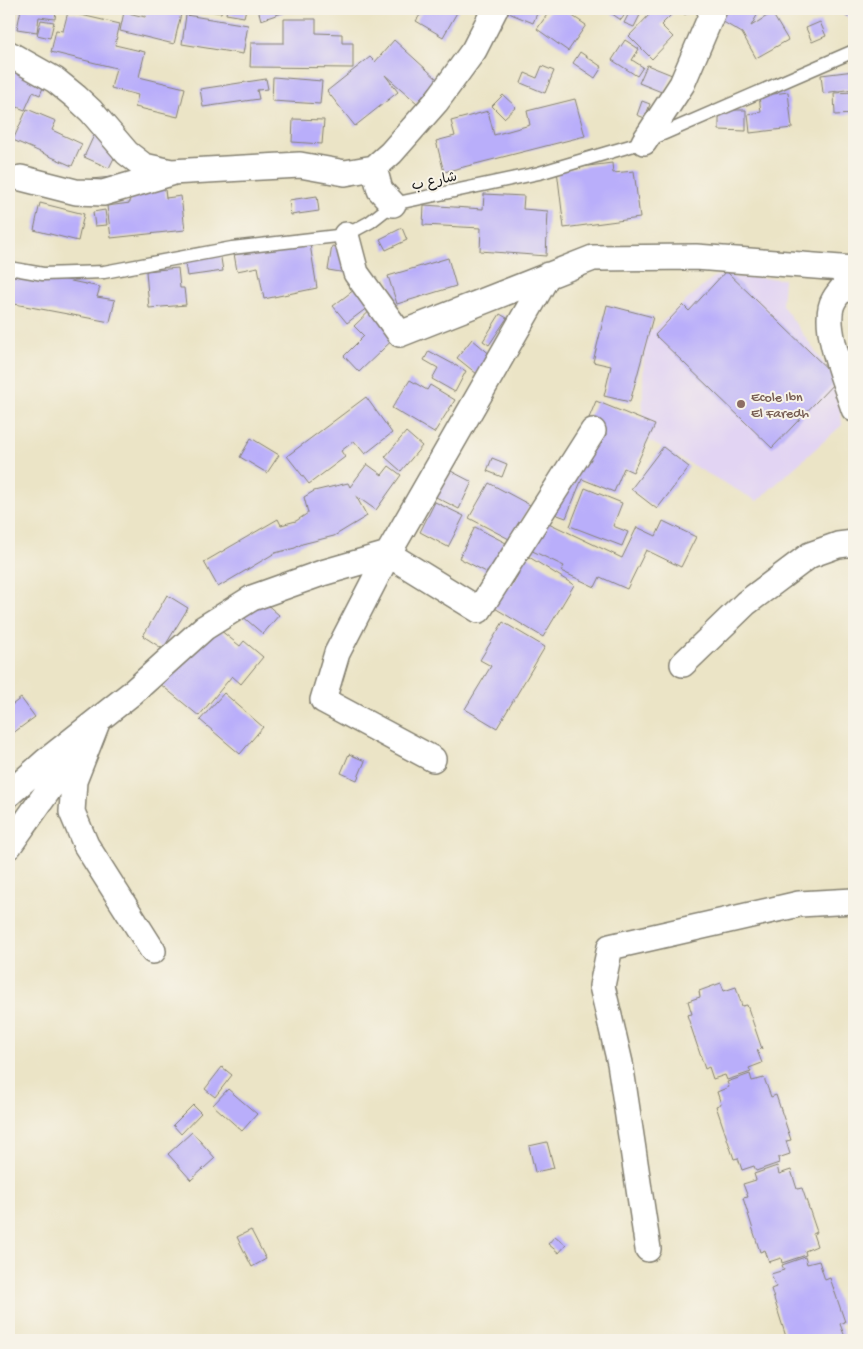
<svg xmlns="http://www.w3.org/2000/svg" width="863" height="1349" viewBox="0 0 863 1349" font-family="'Gochi Hand','Playpen Sans Arabic',sans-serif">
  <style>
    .built { fill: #e2d4f3 }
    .building { fill: #b9aefa }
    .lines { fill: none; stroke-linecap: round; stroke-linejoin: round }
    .lane-casing { stroke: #848071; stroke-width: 15 }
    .street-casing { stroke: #848071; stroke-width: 28 }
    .lane { stroke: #fff; stroke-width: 12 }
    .street { stroke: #fff; stroke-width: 25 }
    .education-dot { fill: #8d6e63; stroke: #f7f3e8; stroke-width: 2 }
    .labels { text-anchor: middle; stroke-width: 4; stroke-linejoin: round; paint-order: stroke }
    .street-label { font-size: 14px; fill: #1c1c1c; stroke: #f7f3e8 }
    .education-label { font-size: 14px; fill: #785e54; stroke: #f7f3e8; text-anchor: start }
  </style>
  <rect width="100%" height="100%" fill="#f7f3e8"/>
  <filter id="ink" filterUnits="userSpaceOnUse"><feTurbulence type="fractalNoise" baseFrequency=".02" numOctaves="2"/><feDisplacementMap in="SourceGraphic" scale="10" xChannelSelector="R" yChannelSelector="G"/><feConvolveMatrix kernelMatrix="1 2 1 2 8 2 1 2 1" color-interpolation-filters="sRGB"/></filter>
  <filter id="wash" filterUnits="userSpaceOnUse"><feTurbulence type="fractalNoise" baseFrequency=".0096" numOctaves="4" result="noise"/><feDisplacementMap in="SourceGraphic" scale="20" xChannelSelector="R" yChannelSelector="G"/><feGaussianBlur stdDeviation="1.12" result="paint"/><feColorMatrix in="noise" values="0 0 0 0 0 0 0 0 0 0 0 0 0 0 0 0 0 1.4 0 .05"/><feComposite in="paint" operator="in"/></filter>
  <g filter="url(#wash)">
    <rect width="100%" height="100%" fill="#ebe4c6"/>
    <!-- built -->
    <path class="built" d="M715 276 784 279 782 305 838 383 842 425 757 501 642 437 644 337Z"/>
    <g id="blocks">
      <!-- building -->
      <path class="building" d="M21 9 56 10 55 19 39 17 37 32 17 29Z
        M127 9H145L144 14Z
        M147 9H160L181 14 174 44 120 31 124 12 145 17Z
        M199 9H222L221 13Z
        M227 9H246L244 17 226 14Z
        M258 9H294L261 20Z
        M406 9H422L418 15Z
        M424 9H459L443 37 416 21Z
        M505 9H539L533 23 504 11Z
        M551 9H562L586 25 568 51 537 29Z
        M605 9H629L621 20Z
        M631 9 642 11 634 27 624 23Z
        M646 9H677L661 25 673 37 652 59 629 36 651 13Z
        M679 9H691L685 15Z
        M726 9 760 10 751 26 772 13 788 40 756 58 742 33 720 20Z
        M836 9H853L848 17 835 10Z
        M68 12 120 24 115 45 145 52 139 77 185 88 178 117 135 107 138 95 111 88 116 68 51 52 56 30 63 31Z
        M186 15 248 25 243 54 182 44Z
        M284 19H316V33L342 34V43H353V68L250 67 251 43H284Z
        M41 20 54 22 50 38 37 35Z
        M820 22 826 36 812 42 806 28Z
        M394 40 437 79 417 103 385 75 398 92 355 126 327 91 370 57 375 62Z
        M625 40 639 49 632 60 643 67 637 76 612 60Z
        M9 48 45 83 40 95 33 92 25 110 17 107 9 127Z
        M580 52 602 67 595 78 573 63Z
        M647 65 672 75 664 93 639 83Z
        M542 66 554 71 545 93 521 83 525 73 537 78Z
        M854 71V89L823 93 821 75Z
        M273 77 322 81 320 104 272 101Z
        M266 79 268 89 257 90 259 99 203 107 200 89Z
        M788 92 792 128 750 133 748 114 761 112 759 96Z
        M854 92V114L835 115 834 93Z
        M503 95 516 107 504 118 492 106Z
        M575 99 585 136 444 172 436 141 455 136 451 121 488 111 494 135 530 125 527 111Z
        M642 101 650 104 645 118 637 115Z
        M27 109 56 121 52 130 82 144 72 166 13 140Z
        M719 110H746V131L719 130Z
        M293 119 324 120 322 144 292 142Z
        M100 122 117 152 109 168 84 157Z
        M612 163 613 173 634 171 640 218 564 228 557 170Z
        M163 172 166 198 181 196 185 230 111 238 107 206 130 203 128 188 92 192 91 179Z
        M484 194 524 196 523 209 548 211 546 256 480 251 481 228 423 225 424 205 483 209Z
        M317 196 319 211 291 215 289 200Z
        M40 203 84 214 78 241 34 230Z
        M105 210 107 225 95 226 93 212Z
        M402 228 407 240 386 250 380 239Z
        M309 238 317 288 264 299 258 267 237 271 233 248Z
        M332 246 351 249 347 273 328 270Z
        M220 252 223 271 187 276 184 257Z
        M448 258 456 286 397 304 388 276Z
        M9 268 100 287 97 297 115 300 110 322 9 303Z
        M178 268 180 288H184L186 305 149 308 146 271Z
        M726 271 838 379 772 448 655 335 683 305 689 311Z
        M363 283 376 301 347 323 333 306Z
        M378 303 404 329 359 372 344 356 364 336 354 326Z
        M607 305 653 317 630 402 604 396 611 366 593 362Z
        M500 314 507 318 489 345 483 341Z
        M472 339 492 356 477 374 457 358Z
        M429 351 466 371 455 392 432 379 438 368 424 360Z
        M410 380 427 390 430 385 455 400 434 433 392 408Z
        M366 397 392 433 365 454 354 441 341 451 345 457 309 484 287 456Z
        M596 401 655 425 633 472 624 468 614 492 582 479 566 518 552 513 558 493Z
        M406 432 422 446 401 471 385 457Z
        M251 438 279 455 267 473 240 457Z
        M663 447 689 467 657 509 631 489Z
        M492 458 507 464 502 477 487 471Z
        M367 464 382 475 389 466 401 475 376 510 356 496 367 516 334 536 302 544 295 548 275 553 218 587 204 562 278 519 281 525 296 521 308 513 304 497 314 491 348 483 350 487Z
        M447 469 472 482 459 509 434 496Z
        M489 483 530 505 511 540 469 518Z
        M585 488 622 503 613 526 628 532 622 546 570 526Z
        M435 502 464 516 448 547 420 532Z
        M536 517 622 558 637 527 656 536 663 521 696 537 681 567 646 550 627 589 600 577 595 587 561 571 564 566 522 546Z
        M475 527 508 544 492 575 459 558Z
        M521 552 574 585 543 637 488 604 501 582 510 588 519 573 512 568Z
        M167 595 188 608 163 649 143 636Z
        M257 596 279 615 263 634 241 615Z
        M210 622 240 646 244 641 263 657 241 684 232 676 199 716 154 679Z
        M503 622 545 647 497 728 465 709 491 666 480 660Z
        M224 693 263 727 240 754 200 720Z
        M21 698 35 717 9 736V707Z
        M349 754 365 761 357 780 341 773Z
        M721 983 724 991 736 987 742 1006 747 1005 762 1049 757 1050 762 1063 749 1068 751 1072 727 1080 725 1075 713 1079 709 1067 705 1069 687 1015 692 1014 688 1001 700 997 699 991Z
        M222 1067 232 1075 215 1097 205 1089Z
        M750 1074 752 1081 764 1078 771 1097 776 1095 791 1140 786 1141 790 1154 778 1158 779 1163 756 1171 754 1166 742 1170 738 1158 734 1159 716 1106 721 1104 717 1092 729 1087 727 1082Z
        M228 1089 257 1114 242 1131 213 1105Z
        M193 1105 201 1113 181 1134 173 1125Z
        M192 1132 215 1158 191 1180 168 1154Z
        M547 1142 554 1168 535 1172 529 1146Z
        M777 1166 779 1174 791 1170 797 1189 802 1188 817 1232 813 1234 817 1246 805 1251 806 1255 782 1263 781 1258 769 1262 765 1250 760 1252 743 1198 748 1197 743 1184 756 1180 754 1174Z
        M251 1230 266 1259 252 1267 237 1237Z
        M555 1236 566 1245 559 1253 548 1244Z
        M805 1257 807 1264 819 1261 825 1280 830 1278 845 1322 840 1324 845 1337 835 1340H787L771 1289 776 1287 771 1274 784 1270 782 1265Z"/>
    </g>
  </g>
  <g filter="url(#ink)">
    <use href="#blocks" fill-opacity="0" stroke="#848071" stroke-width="1"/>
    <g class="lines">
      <!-- lane casing -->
      <g class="lane-casing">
        <path id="lane" d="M9 268 43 274 104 272 232 248 346 235 370 222 393 204 539 173 644 142 854 51"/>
      </g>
      <!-- street casing -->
      <g class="street-casing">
        <path id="street" d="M9 54 55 80 76 97 91 111 127 153 144 166 171 172 300 165 345 173 374 168 391 153 436 102 474 50 495 9
          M644 142 682 84 714 9
          M374 168 380 190 393 204
          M21 178 76 192 103 193 171 173
          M346 235 356 273 400 334 593 258 696 257 854 269
          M854 275C848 283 839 291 834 300 820 323 846 384 854 409
          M683 664 746 603 810 555 838 545 854 543
          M433 759 323 700 337 653 388 554 548 275
          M9 794 46 761 132 693 204 628 252 598 322 573 388 554 479 610 593 431
          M9 846 98 720 74 781 72 812 86 845 153 951
          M648 1249 620 1063 602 986 610 947 799 904 854 901"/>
      </g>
      <!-- lane -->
      <use href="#lane" class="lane"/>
      <!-- street -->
      <use href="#street" class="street"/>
    </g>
  </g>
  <!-- markers -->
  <circle class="education-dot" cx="741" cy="404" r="5"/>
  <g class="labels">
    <!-- street labels -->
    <g class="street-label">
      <text transform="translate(434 180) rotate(-12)" y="5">شارع ب</text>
    </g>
    <!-- education labels -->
    <g class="education-label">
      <text x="751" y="401">Ecole Ibn<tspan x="751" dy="16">El Faredh</tspan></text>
    </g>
  </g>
  <!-- margin -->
  <rect width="863" height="1349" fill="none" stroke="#f7f3e8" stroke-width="30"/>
</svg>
